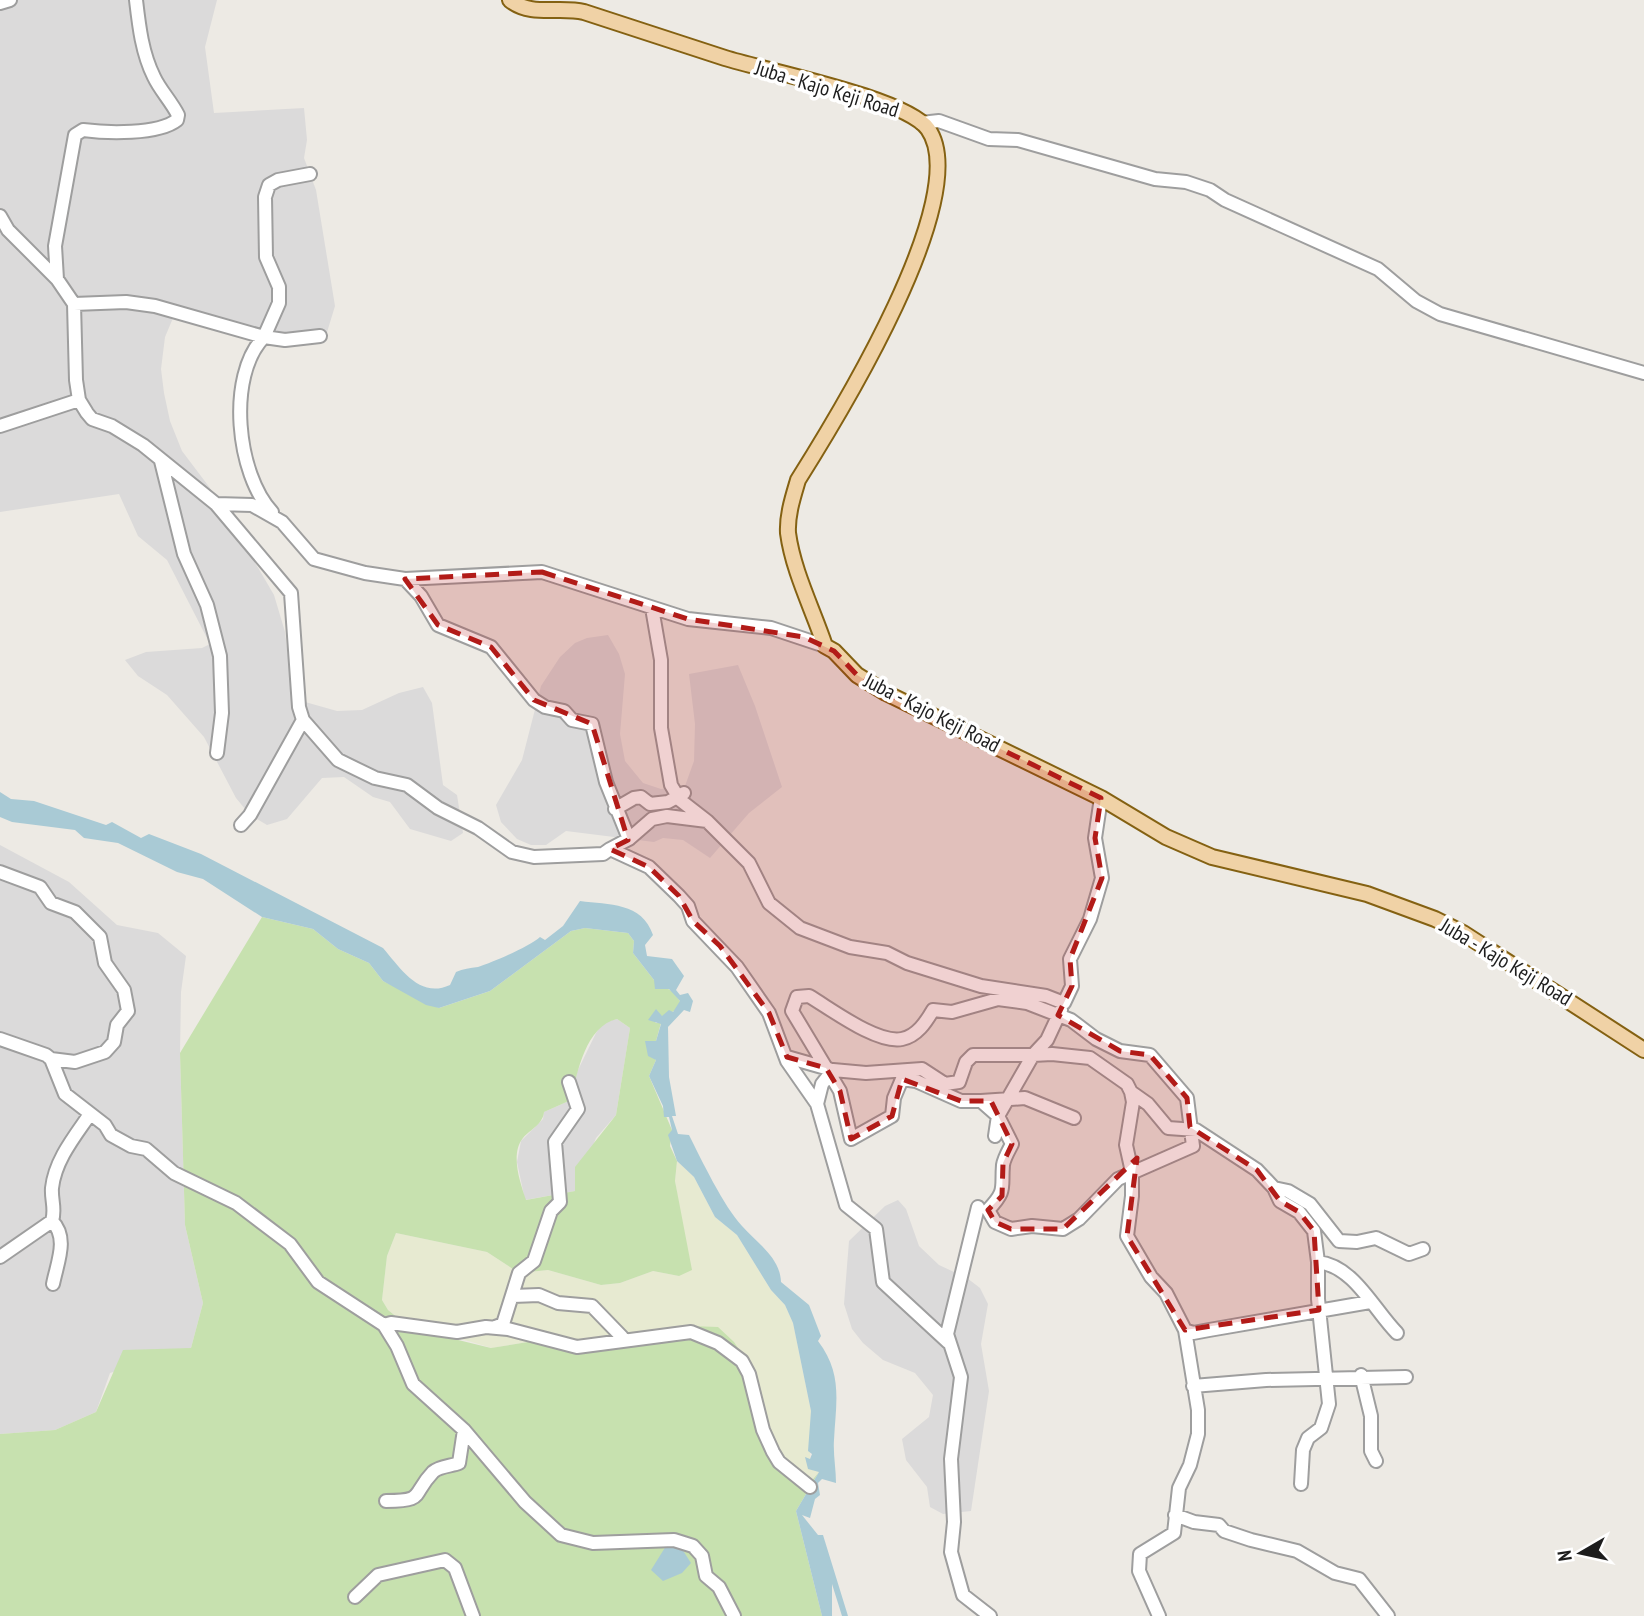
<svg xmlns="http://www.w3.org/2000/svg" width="1644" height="1616" viewBox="0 0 1644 1616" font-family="'PT Sans Narrow',sans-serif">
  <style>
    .residential { fill: #dbdada }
    .farmland { fill: #e7ead1 }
    .grass { fill: #c7e1af; fill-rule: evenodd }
    .water { fill: #a9cad5 }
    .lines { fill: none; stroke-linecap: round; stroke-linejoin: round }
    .minor-casing { stroke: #9e9e9e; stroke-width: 16 }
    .major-casing { stroke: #846112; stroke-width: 18 }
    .minor { stroke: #fff; stroke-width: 12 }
    .major { stroke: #f0d2a6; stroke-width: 14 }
    .marked { fill: #b21b18; fill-opacity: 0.2; stroke: #b21b18; stroke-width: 5; stroke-dasharray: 14 9; stroke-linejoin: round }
    .labels { text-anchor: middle; stroke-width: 7; stroke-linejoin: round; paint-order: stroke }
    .street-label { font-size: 21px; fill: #1d1d1d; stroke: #fff }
  </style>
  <rect width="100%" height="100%" fill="#edeae4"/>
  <!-- residential -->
  <path class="residential" d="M0 0H217L205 47 214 113 304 108 307 140 304 158 316 190 335 306 324 342 278 345 173 318 165 337 161 369 164 393 170 421 182 451 210 488 228 530 253 559 274 595 285 632 290 672 298 700 337 711 362 710 399 693 423 687 432 703 443 785 457 795 463 833 451 841 410 829 390 802 373 797 344 777 322 778 287 819 267 825 250 815 236 798 204 737 167 695 138 676 125 660 146 652 202 648 210 644 167 560 138 536 119 494 0 512Z
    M608 635 619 654 625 674 620 734 625 761 643 783 661 789 685 786 694 761 695 724 689 674 738 665 755 706 782 787 749 813 710 858 683 840 663 838 654 842 566 831 546 845H531L517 839 501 822 496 805 522 760 541 686 560 657 575 643 587 638Z
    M0 845 69 882 117 925 158 933 186 956 181 992 180 1053 185 1225 203 1303 191 1348 110 1373 96 1412 55 1430 0 1434Z
    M617 1019 630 1028 616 1115 596 1138 575 1191 525 1200 517 1162 521 1141 543 1119 544 1112 571 1100 577 1072 596 1033 604 1022Z
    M898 1200 906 1209 919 1246 939 1265 967 1278 980 1288 988 1304 981 1344 989 1391 971 1511 943 1514 930 1507 927 1487 906 1460 902 1439 929 1417 933 1395 915 1373 883 1360 863 1343 852 1329 844 1304 849 1241 885 1206Z"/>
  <!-- farmland -->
  <path class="farmland" d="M677 1161 694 1177 715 1217 737 1235 771 1290 785 1305 793 1323 811 1411 810 1459 819 1472 809 1484 783 1463 766 1423 761 1395 599 1341H534L492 1348 403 1322 388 1310 382 1300 387 1256 396 1233 487 1252 519 1273 548 1270 601 1285 620 1283 653 1271 679 1276 680 1211 675 1181Z"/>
  <!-- grass -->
  <path class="grass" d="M262 917 313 929 338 949 369 963 383 981 439 1008 490 991 571 931 585 928 628 933 634 941 633 953 654 980 673 992 680 1001 679 1007C672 1014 662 1016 655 1023H661L656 1041H646L651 1055 656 1060 649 1076 672 1130 670 1146 677 1161 675 1181 692 1270 679 1276 653 1271 620 1283 601 1285 548 1270 519 1273 487 1252 396 1233 387 1256 382 1300 388 1310 403 1322 450 1338 491 1348 534 1341H599L690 1326 718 1327 734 1342 753 1371 775 1449 809 1484 819 1472 796 1511 822 1616H0V1434L55 1430 96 1412 123 1350 191 1348 203 1303 185 1225 180 1053ZM617 1019 630 1028 616 1115 575 1167V1191L526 1200C520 1182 510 1154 523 1138 531 1129 543 1124 544 1112L571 1100C577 1072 586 1026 617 1019Z"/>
  <!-- water -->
  <path class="water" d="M0 792 11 799 34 801 106 825 112 822 141 838 149 834 201 854 383 948C401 969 420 999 450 985L456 972C463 969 470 968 478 967 492 963 530 946 540 937L545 940 563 926 580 901C609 905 642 902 653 935L645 945 647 956 672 959 684 976 676 990 680 995 688 993 693 1001 690 1012 684 1010 668 1027 669 1077 676 1116H672L678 1134 689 1135C701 1159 724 1207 742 1226 757 1243 780 1257 781 1282L809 1305 821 1336 818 1341C843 1374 836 1402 834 1440 833 1454 836 1469 836 1483L822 1479 818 1483 820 1495 815 1499 810 1518 802 1515 818 1535H823L848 1616H842L832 1584V1616H822L796 1511 819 1472 808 1469 805 1457 810 1459 812 1454 808 1451 811 1411 793 1323 785 1305 771 1290 737 1235 715 1217 694 1177 677 1161 668 1135 672 1130 669 1117H664L663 1106 649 1076 656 1060 648 1056 645 1041H656L661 1024 648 1020 656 1009 662 1016 669 1010 673 1012 680 1001 669 989H655L654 980 633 953 634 941 628 933 585 928 571 931 490 991 439 1008 426 1005 383 981 369 963 338 949 313 929 262 917 203 879 177 872 118 843 84 838 75 830 12 822 0 817Z
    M666 1546 682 1549 691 1563 682 1573 663 1581 651 1570Z"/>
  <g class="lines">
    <!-- minor casing -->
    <g class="minor-casing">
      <path id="minor" d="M0 3 10 0
        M921 123 939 121 989 139 1018 140 1155 179 1186 182 1210 190 1225 200 1378 269 1416 301 1440 314 1644 373
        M310 174 278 180 269 185 265 197 266 257 279 287V303L264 337 285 340 320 336
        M0 216 8 230 57 279 74 304 76 380 79 400 87 413 92 419 112 426 143 445 216 504 291 593 299 707 303 720 250 815 241 825
        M57 279 55 246 75 135 83 130C106 133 158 135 177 120L178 115C171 101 160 90 154 77 142 53 139 26 136 0
        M74 304 126 302 155 306 264 337C226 376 237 475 272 512
        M0 426 79 400
        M161 461 184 554 207 605 220 656 222 713 217 753
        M216 504 252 505 282 522 314 559 365 573 405 579 542 572 688 619 771 628 825 646
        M405 579 421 596 438 625 491 647 534 700 545 707 564 711 572 720 592 724 606 782 629 839
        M652 608 661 660V728L671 785 680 800 707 821
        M303 720 338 760 375 778 407 785 438 808 478 828 512 852 534 857 603 854 610 849 649 867 679 896 688 906 693 921 737 967 769 1013 787 1061 817 1104 846 1205 876 1229 883 1282 948 1342
        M615 809 634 798 641 797 650 804 668 802 684 793
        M610 849 629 839 652 819 667 816 707 821 749 863 769 903 800 928 850 947 887 953 907 963 981 986 1046 996 1064 1003 1072 986 1070 959 1090 919 1102 878 1095 838 1101 798
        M0 872 40 887 51 903 75 912 100 937 105 963 124 990 128 1011 117 1025 114 1042 105 1052 75 1062 51 1059
        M809 996C831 1009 877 1044 902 1039 917 1036 926 1022 933 1010L952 1012 998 999 1027 1003 1071 1020 1096 1039 1120 1051 1150 1055 1187 1098 1193 1146 1118 1179 1079 1219 1063 1229 1032 1226 1011 1229 995 1222 988 1210C1007 1190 1001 1189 1003 1165 1004 1158 1009 1150 1012 1144L998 1116 981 1101H961L916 1081 902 1079 894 1098 892 1116 851 1139 840 1091 792 1011 797 997Z
        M0 1039 46 1055 51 1059 65 1094 105 1125 111 1135 131 1146 146 1149 174 1173 236 1203 290 1244 318 1282 384 1325 397 1346 413 1384 464 1430 525 1502 561 1535 593 1543 674 1540 693 1546 702 1556 706 1576 719 1587 734 1616
        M787 1057 829 1069
        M1131 1092 1148 1104 1168 1128 1196 1130 1257 1170 1274 1188 1288 1191 1310 1204 1339 1241 1357 1242 1376 1238 1409 1254 1423 1249
        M981 1101 1025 1098 1074 1118
        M817 1104 822 1084 833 1070 866 1073 922 1069 945 1084 959 1082 966 1062 973 1055H1033L1047 1040 1061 1010
        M995 1136 998 1116 1033 1055 1052 1054 1090 1058 1127 1084 1131 1092 1133 1102 1126 1145 1132 1172V1196L1127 1236 1151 1277 1166 1293 1185 1330 1198 1410V1434L1190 1465 1179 1488 1174 1533 1140 1554 1139 1571 1159 1616
        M1274 1188 1280 1201 1299 1212 1314 1231 1318 1262V1299L1329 1404 1321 1428 1308 1438 1303 1450 1301 1484
        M978 1207 947 1334 961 1377 951 1459 954 1522 951 1552 963 1595 990 1616
        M52 1221C69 1238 57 1263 53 1284
        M0 1257 52 1221C56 1209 51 1200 52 1188 55 1160 75 1136 90 1114
        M1318 1262C1354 1266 1374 1310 1397 1333
        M513 1296 539 1295 558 1303 592 1306 622 1337
        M384 1325 391 1323 457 1332 486 1327 508 1329 577 1347 691 1332 718 1343 742 1361 749 1374 763 1430 773 1452 779 1462 810 1487
        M495 1327 503 1324 519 1273 534 1261 551 1211 560 1202 555 1142 578 1109 569 1082
        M1185 1330 1193 1333 1209 1330 1370 1302
        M1361 1375 1371 1416V1451L1376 1461
        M1193 1386 1266 1380 1406 1377
        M386 1501C426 1501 411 1495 433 1472 439 1466 452 1466 459 1463L464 1430
        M1175 1515 1194 1522 1219 1525 1224 1531 1251 1540 1297 1551 1335 1573 1359 1579 1388 1616
        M355 1597 378 1575 445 1560 455 1568 473 1616"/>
    </g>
    <!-- major casing -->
    <g class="major-casing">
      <path id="major" d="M510 0C531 17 560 6 584 12 631 27 678 43 725 58 766 71 906 98 928 129 975 195 837 418 798 480 793 497 787 515 788 533 793 571 813 610 825 646L834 651 857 675 886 693 1101 798 1166 837 1212 857 1367 894 1435 919 1463 933 1644 1050"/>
    </g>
    <!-- minor -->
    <use href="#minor" class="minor"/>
    <!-- major -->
    <use href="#major" class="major"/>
  </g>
  <!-- marked area -->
  <path class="marked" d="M542 572 688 619 804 637 834 651 857 675 886 693 1101 798 1095 838 1102 878 1070 959 1072 986 1058 1015 1120 1051 1150 1055 1187 1098 1190 1127 1257 1170 1280 1201 1299 1212 1314 1231 1319 1310 1185 1330 1127 1236 1137 1158 1063 1229H1011L995 1222 988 1210 1002 1196 1003 1163 1012 1144 991 1101H961L902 1079 892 1116 851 1139 840 1091 826 1068 787 1057 769 1013 720 946 693 921 679 896 649 867 610 849 628 840 592 724 534 700 491 647 438 625 405 579Z"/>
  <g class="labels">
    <!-- street labels -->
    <g class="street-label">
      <text transform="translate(827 89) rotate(17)" y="7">Juba - Kajo Keji Road</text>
      <text transform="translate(932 713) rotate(27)" y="7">Juba - Kajo Keji Road</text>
      <text transform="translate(1506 962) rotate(31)" y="7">Juba - Kajo Keji Road</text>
    </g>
  </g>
  <!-- north arrow -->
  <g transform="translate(1581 1553) rotate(261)" stroke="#ffffff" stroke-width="5" paint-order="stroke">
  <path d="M0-5L12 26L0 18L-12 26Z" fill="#1d1d1d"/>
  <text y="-10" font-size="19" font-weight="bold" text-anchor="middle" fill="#1d1d1d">N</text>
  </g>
</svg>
